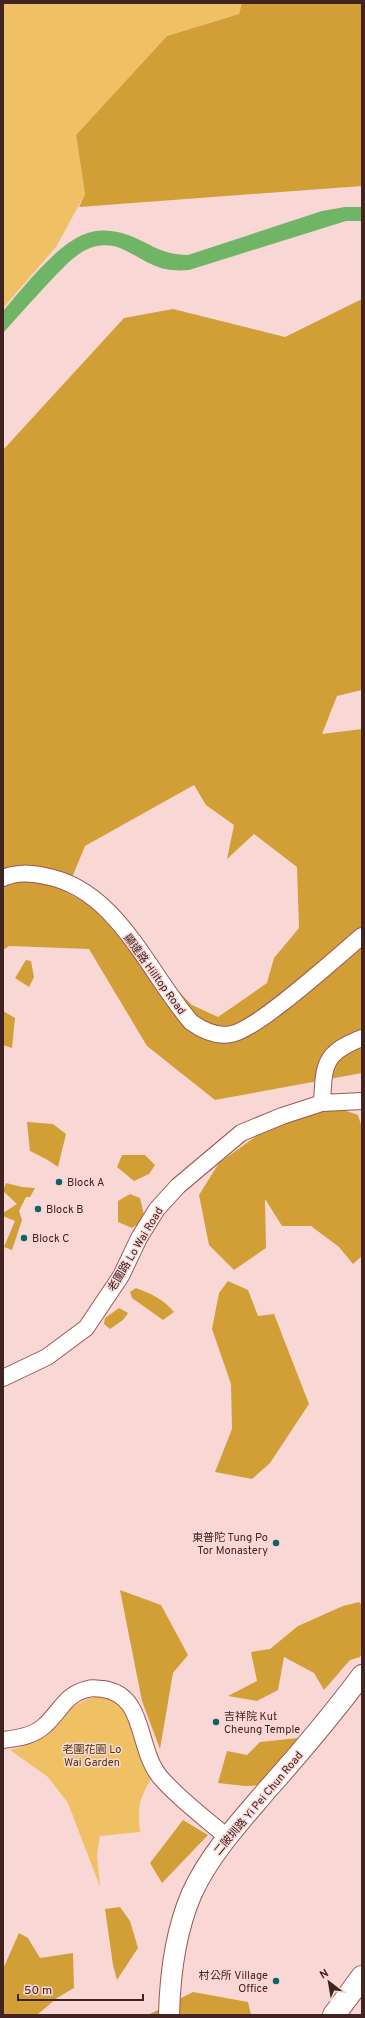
<svg xmlns="http://www.w3.org/2000/svg" width="365" height="2018" viewBox="0 0 365 2018" font-family="Overpass,'Noto Sans TC',sans-serif">
  <style>
    .green { fill: #f0c065 }
    .forest { fill: #d29f37; fill-rule: evenodd }
    .water { fill: #70b566 }
    .lines { fill: none; stroke-linecap: round; stroke-linejoin: round }
    .minor-casing { stroke: #9c5655; stroke-width: 18 }
    .tertiary-casing { stroke: #9c5655; stroke-width: 22 }
    .trunk-casing { stroke: #9c5655; stroke-width: 24 }
    .minor { stroke: #fff; stroke-width: 16 }
    .tertiary { stroke: #fff; stroke-width: 20 }
    .trunk { stroke: #fff; stroke-width: 22 }
    .poi-dot { fill: #116167; stroke: #f8d7d5; stroke-width: 1.5 }
    .labels { text-anchor: middle; stroke-width: 3; stroke-linejoin: round; paint-order: stroke }
    .street-label { font-size: 11px; fill: #412322; stroke: #f8d7d5 }
    .poi-label { font-size: 11px; fill: #412322; stroke: #f8d7d5; text-anchor: start }
    .park-label { font-size: 11px; fill: #4c370b; stroke: #f8d7d5 }
  </style>
  <rect width="100%" height="100%" fill="#f8d7d5"/>
  <!-- green -->
  <path class="green" d="M3 3H242L239 14 167 36 76 135 85 194 56 247 3 308Z
    M106 1694 125 1704 142 1758 151 1779C138 1801 138 1807 140 1832L100 1836 97 1855 100 1887 68 1803 48 1777 10 1750C23 1747 34 1743 44 1735 52 1730 57 1721 64 1715 76 1703 89 1697 106 1694Z"/>
  <!-- forest -->
  <path class="forest" d="M242 3H362V186L79 207 85 194 76 135 167 36 239 14Z
    M362 299V690L337 696 322 734 362 729V1073L215 1100 147 1046 89 949 9 946 3 950V450L124 318 173 309 285 337ZM194 785 206 805 234 825 227 859 254 834 297 867 299 928 274 958 267 983 218 1017 192 1005 95 908 66 892 85 846Z
    M26 960 31 961 34 977 29 987 15 978Z
    M3 1011 15 1018 12 1048 3 1045Z
    M309 1098 358 1115 362 1128V1256L353 1264 339 1247 311 1226H282L265 1199 266 1248 234 1270 209 1245 199 1195 219 1163Z
    M27 1122 53 1124 66 1134 58 1167 46 1159 30 1151Z
    M122 1155H145L155 1165 149 1174 134 1181 117 1167Z
    M6 1183 22 1187 35 1188 30 1197H26L19 1211 22 1220 12 1250 4 1247 15 1221 3 1216V1213L17 1204 3 1191Z
    M130 1194 140 1198 145 1219 132 1228 118 1222V1201Z
    M228 1281 248 1290 258 1316 274 1314 309 1404 270 1463 252 1479 215 1472 232 1429 231 1384 212 1329 219 1293Z
    M136 1288C152 1294 163 1299 174 1312L163 1320 132 1298 130 1292Z
    M119 1308 128 1313 123 1320 110 1329 104 1324 105 1318Z
    M120 1590 161 1605 188 1655 173 1673 160 1749 142 1701Z
    M359 1602 362 1605V1653L360 1657 350 1660 324 1690 314 1673 284 1657 278 1690 257 1701 228 1696 257 1681 251 1652 270 1649 298 1626 343 1606Z
    M298 1738 268 1785 245 1786 218 1783 227 1751 247 1755 260 1742Z
    M183 1820 208 1835 162 1883 150 1863Z
    M120 1907 130 1921 138 1948 117 1980 113 1965 105 1909Z
    M19 1933 28 1938 40 1958 73 1953 74 1988 57 1998 37 2015H3V1969Z
    M193 1992 248 2002 251 2015H148Z"/>
  <!-- water -->
  <path class="water" d="M345 207H362V221H346L189 270C156 273 147 260 120 248 108 243 93 245 82 252 72 258 63 268 55 276 37 295 20 314 3 333V311C23 288 57 244 85 234 97 229 110 230 122 233 147 240 158 255 188 255L322 211Z"/>
  <g class="lines">
    <!-- minor casing -->
    <g class="minor-casing">
      <path id="minor" d="M3 878C17 872 30 873 45 876 117 889 147 971 191 1022 202 1030 216 1037 231 1034 256 1031 338 956 362 936
        M322 1103C324 1065 323 1053 362 1038
        M3 1378 47 1357 86 1328 121 1276 139 1238 157 1209 178 1186 241 1133 282 1116 322 1103 362 1101
        M3 1740C18 1738 34 1736 45 1725 61 1711 65 1694 88 1689 93 1687 99 1689 103 1689 147 1695 136 1750 161 1778 180 1800 205 1818 227 1837"/>
    </g>
    <!-- tertiary casing -->
    <g class="tertiary-casing">
      <path id="tertiary" d="M169 2015C170 1973 175 1932 192 1893 210 1854 239 1823 267 1790 300 1753 332 1715 362 1675"/>
    </g>
    <!-- trunk casing -->
    <g class="trunk-casing">
      <path id="trunk" d="M334 2015 362 1977"/>
    </g>
    <!-- minor -->
    <use href="#minor" class="minor"/>
    <!-- tertiary -->
    <use href="#tertiary" class="tertiary"/>
    <!-- trunk -->
    <use href="#trunk" class="trunk"/>
  </g>
  <!-- markers -->
  <g class="poi-dot">
    <circle cx="59" cy="1182" r="4"/>
    <circle cx="38" cy="1209" r="4"/>
    <circle cx="24" cy="1238" r="4"/>
    <circle cx="276" cy="1543" r="4"/>
    <circle cx="216" cy="1722" r="4"/>
    <circle cx="276" cy="1981" r="4"/>
  </g>
  <g class="labels">
    <!-- street labels -->
    <g class="street-label">
      <text transform="translate(155 974) rotate(54)" y="4">顯達路 Hilltop Road</text>
      <text transform="translate(135 1249) rotate(-59)" y="4">老圍路 Lo Wai Road</text>
      <text transform="translate(258 1803) rotate(-50)" y="4">二陂圳路 Yi Pei Chun Road</text>
    </g>
    <!-- poi labels -->
    <g class="poi-label">
      <text x="67" y="1186">Block A</text>
      <text x="46" y="1213">Block B</text>
      <text x="32" y="1242">Block C</text>
      <text x="268" y="1541" text-anchor="end">東普陀 Tung Po<tspan x="268" dy="13">Tor Monastery</tspan></text>
      <text x="224" y="1720">吉祥院 Kut<tspan x="224" dy="13">Cheung Temple</tspan></text>
      <text x="268" y="1979" text-anchor="end">村公所 Village<tspan x="268" dy="13">Office</tspan></text>
    </g>
    <!-- park labels -->
    <g class="park-label">
      <text x="92" y="1753">老圍花園 Lo<tspan x="92" dy="13">Wai Garden</tspan></text>
    </g>
  </g>
  <!-- border -->
  <rect width="365" height="2018" fill="none" stroke="#412322" stroke-width="8"/>
  <!-- north arrow -->
  <g transform="translate(329 1982) rotate(329)" stroke="#f8d7d5" stroke-width="3" paint-order="stroke">
  <path d="M0-3L7 15L0 10L-7 15Z" fill="#412322"/>
  <text y="-6" font-size="11" font-weight="bold" text-anchor="middle" fill="#412322">N</text>
  </g>
  <!-- scale -->
  <path d="M18 1994v6h125v-6" fill="none" stroke="#412322" stroke-width="2"/>
  <text x="24" y="1994" font-size="12" fill="#412322" stroke="#f8d7d5" stroke-width="3" paint-order="stroke">50 m</text>
</svg>
